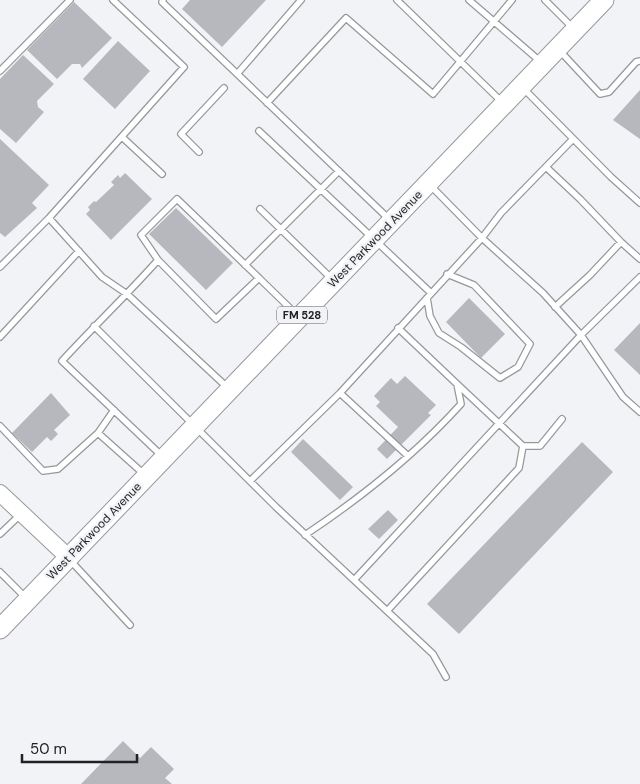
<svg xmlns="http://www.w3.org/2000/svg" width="640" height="784" viewBox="0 0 640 784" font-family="'DM Sans',sans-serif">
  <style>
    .building { fill: #b7b8bd }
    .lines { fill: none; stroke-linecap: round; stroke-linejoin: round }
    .lane-casing { stroke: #97989c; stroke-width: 8 }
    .secondary-casing { stroke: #97989c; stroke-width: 18 }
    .primary-casing { stroke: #97989c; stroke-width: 21 }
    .lane { stroke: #fff; stroke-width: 5.5 }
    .secondary { stroke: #fff; stroke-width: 16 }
    .primary { stroke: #fff; stroke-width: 19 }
    .labels { text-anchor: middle; stroke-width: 4.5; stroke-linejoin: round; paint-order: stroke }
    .shield { fill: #f1f3f7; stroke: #606163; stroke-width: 1 }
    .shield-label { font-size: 11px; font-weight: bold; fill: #222224 }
    .street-label { font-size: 12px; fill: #222224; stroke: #f1f3f7 }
  </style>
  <rect width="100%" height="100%" fill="#f1f3f7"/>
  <!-- building -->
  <path class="building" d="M190 0H266L222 47 182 9Z
    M74 2 112 38 82 68 80 64H72L57 79 27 50Z
    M118 41 150 71 115 109 83 79Z
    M23 55 54 84 37 101 38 107 44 112 16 143 0 129V79Z
    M640 90V139L613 120Z
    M0 139 49 185 32 203 37 208 5 237 0 233Z
    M125 173 152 199 111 240 86 214 90 210 88 207 94 201 96 202 114 185 111 182 118 175 120 178Z
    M176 208 233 263 206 290 149 234Z
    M469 298 505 334 481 358 446 322Z
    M640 323V375L614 350Z
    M405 376 436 405 428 413 431 415 387 459 377 449 398 427 376 406 380 402 374 396 391 378 397 384Z
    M51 393 70 415 54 430 58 434 51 441 47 437 32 452 12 433Z
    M303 439 353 487 340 500 291 452Z
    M582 442 613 472 459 634 427 604Z
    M388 510 398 520 379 539 368 529Z
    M123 741 140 758 151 747 174 769 165 778 172 784H81Z"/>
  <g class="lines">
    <!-- lane casing -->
    <g class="lane-casing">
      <path id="lane" d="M113 0 184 67 49 218 102 277 127 294 228 388
        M163 0 162 2 390 220
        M397 0 503 103
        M469 0 541 62
        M545 0 574 29
        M559 50 600 94 609 92 636 62 640 61
        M0 71 70 0
        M237 74 301 0
        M524 89 611 177 640 203
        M267 103 346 18 433 94 512 0
        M259 131 431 293
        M122 137 162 174
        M199 152 181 134 224 88
        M546 167 580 199 621 242
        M430 185 482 238 501 213 573 139
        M260 209 332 279
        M158 260 141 235 177 199 259 278
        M245 265 339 171
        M0 267 49 218
        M640 277 581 335 623 397 640 412
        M427 298 430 316 439 333 461 347 500 378 518 367 530 344 474 285 447 274
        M555 307 590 275 621 242 640 259
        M94 326 276 507 433 654 446 677
        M0 337 79 251
        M340 393 408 456
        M0 426 43 471 58 469 98 433 114 410
        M98 433 145 475
        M523 446H540L562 419
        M162 456 62 361C93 327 127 295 158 260L216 319 259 278 297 315
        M250 481 340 393 482 238 543 293 581 335 354 580
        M0 534 20 515
        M305 535C362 497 415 455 461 404L457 384 398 328
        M69 559 130 625
        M0 572 25 597
        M387 611 519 468 523 446 457 384"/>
    </g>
    <!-- secondary casing -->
    <g class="secondary-casing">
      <path id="secondary" d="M0 493 68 557"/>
    </g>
    <!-- primary casing -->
    <g class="primary-casing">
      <path id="primary" d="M0 629 604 0"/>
    </g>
    <!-- lane -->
    <use href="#lane" class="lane"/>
    <!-- secondary -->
    <use href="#secondary" class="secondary"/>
    <!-- primary -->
    <use href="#primary" class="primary"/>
  </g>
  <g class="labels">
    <!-- shield labels -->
    <rect class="shield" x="277" y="306.5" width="50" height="17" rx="4"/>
    <g class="shield-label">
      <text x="302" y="319">FM 528</text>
    </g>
    <!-- street labels -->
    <g class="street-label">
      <text transform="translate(375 239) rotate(-46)" y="4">West Parkwood Avenue</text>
      <text transform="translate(94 531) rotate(-46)" y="4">West Parkwood Avenue</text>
    </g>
  </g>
  <!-- scale -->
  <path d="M22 754v8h115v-8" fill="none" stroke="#222224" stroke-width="2.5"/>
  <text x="30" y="754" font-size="15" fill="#222224" stroke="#f1f3f7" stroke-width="4" paint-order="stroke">50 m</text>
</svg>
